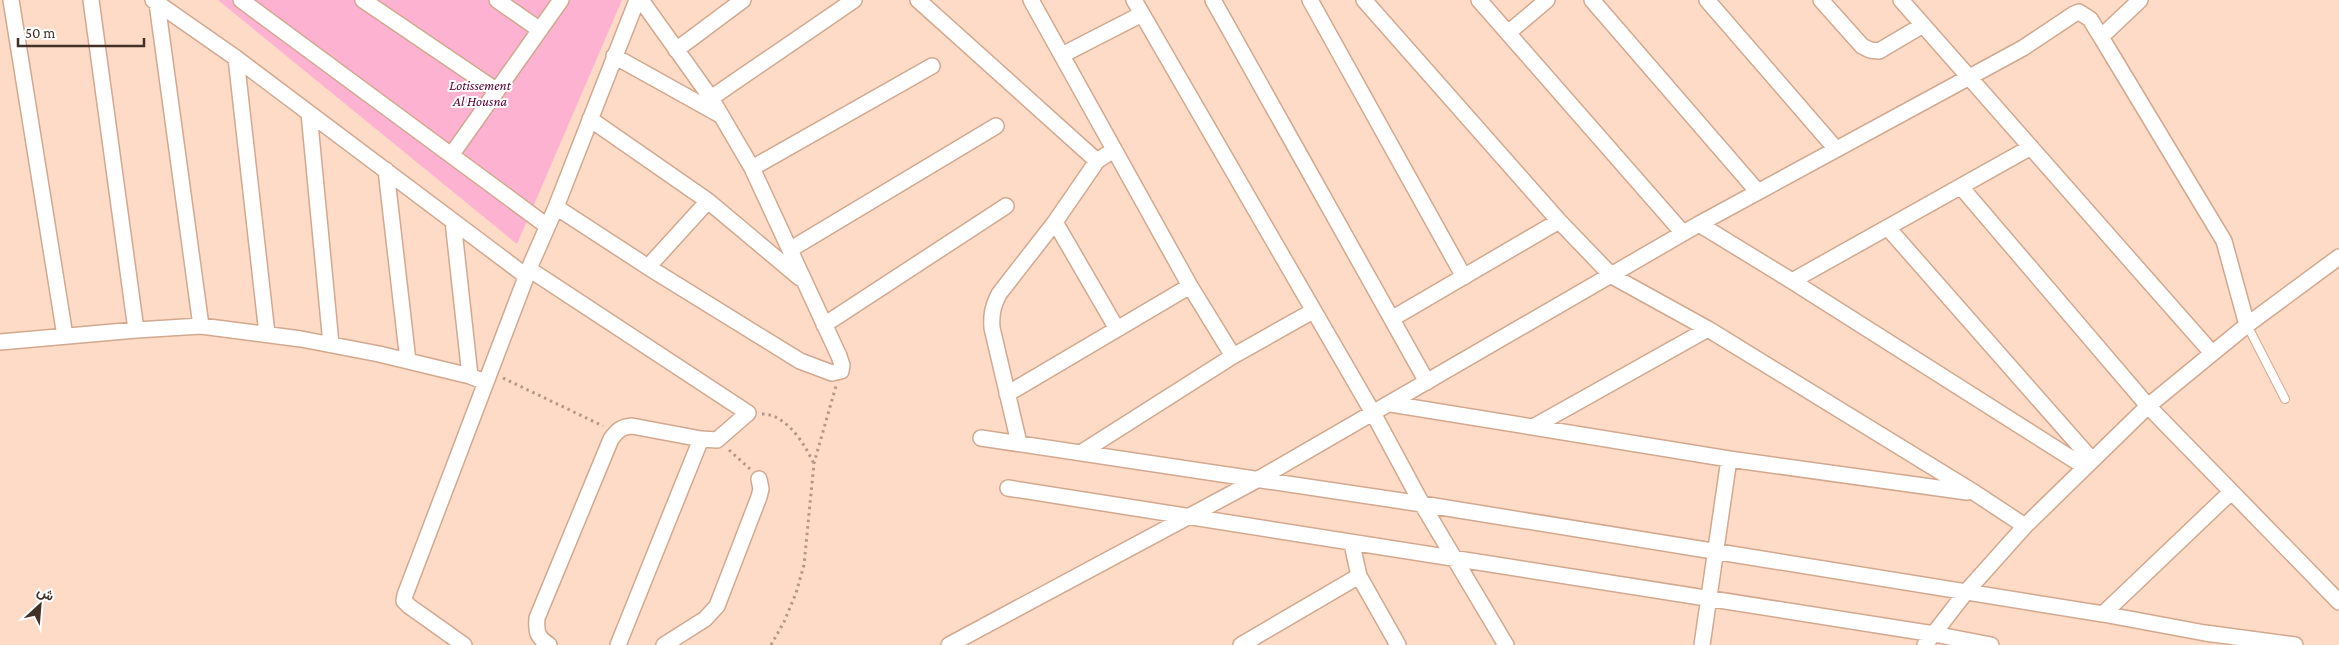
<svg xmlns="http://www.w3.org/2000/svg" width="2339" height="645" viewBox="0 0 2339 645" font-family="'Crimson Pro',Vazirmatn,serif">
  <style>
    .green { fill: #feb2d2 }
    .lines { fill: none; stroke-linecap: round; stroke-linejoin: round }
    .lane-casing { stroke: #d2a88f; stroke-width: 10 }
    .street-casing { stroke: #d2a88f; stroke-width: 18 }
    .path { stroke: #b39787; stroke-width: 3; stroke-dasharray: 2.5 4; stroke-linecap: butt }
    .lane { stroke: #fff; stroke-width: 8 }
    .street { stroke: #fff; stroke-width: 15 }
    .labels { text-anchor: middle; stroke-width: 4; stroke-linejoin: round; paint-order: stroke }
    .park-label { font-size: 14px; font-style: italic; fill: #570033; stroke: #fff }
  </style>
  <rect width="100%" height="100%" fill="#fedbc6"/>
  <!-- green -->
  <path class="green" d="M218 0H622L517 244Z"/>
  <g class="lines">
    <!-- lane casing -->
    <g class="lane-casing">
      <path id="lane" d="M2247 325 2285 399"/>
    </g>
    <!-- street casing -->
    <g class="street-casing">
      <path id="street" d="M11 0 65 336
        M91 0 136 330
        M153 0 236 58 526 276
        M241 0 547 226
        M363 0 497 91
        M497 0 540 30
        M918 0 1097 161 1106 155
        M1031 0 1190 286 1233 356
        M1134 0 1373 413 1422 504 1506 645
        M1213 0 1427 382
        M1310 0 1464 277
        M1364 0 1559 221 1612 276 1708 329 1975 493 2025 526
        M1479 0 1683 233
        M1592 0 1758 192
        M1707 0 1836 149
        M1821 0 1862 46 1870 50 1879 51 1923 25
        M1901 0 2212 353
        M157 3 201 326
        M1508 33 1547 0
        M2101 37 2224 241 2247 325
        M676 50 743 0
        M1062 55 1142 14
        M614 56 720 115
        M236 58 267 334
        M711 98 854 0
        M309 113 331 344
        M590 119 708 201 800 278
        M452 154 561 0
        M752 168 932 66
        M386 170 408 361
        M1961 187 2148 406 2339 602
        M556 207 648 267 800 361 832 373 841 371 842 365 839 356 752 168 711 98 641 0
        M453 221 470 376
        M1055 222 1117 329
        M1699 224 1792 281 2085 467
        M1888 228 2092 460
        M791 249 996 126
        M648 267 708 201
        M529 269 748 413 717 440 701 439 632 426C621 427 618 430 611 439L537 618C536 632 537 637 549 645
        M1792 281 2031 147
        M1393 318 1559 221
        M824 325 1006 206
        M0 342 136 330 201 326 301 339 379 354 470 376 485 382
        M1007 394 1190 286
        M1391 404 1729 459 1967 492
        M1533 427 1708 329
        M981 438 1422 504 2103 614 2205 633 2295 645
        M1019 443 992 328C991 314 993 306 999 294L1055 222 1097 161
        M1082 452 1233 356 1313 311
        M1008 488 1934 634 1991 645
        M1352 544 1359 576 1398 645
        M2103 614 2231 492
        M464 645 409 606 404 601 405 595 531 264 556 207 637 0
        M618 645 701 439
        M664 645 705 619 717 606 759 497 761 489 759 479
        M949 645 1255 481 1699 224 2023 48 2074 14 2079 12 2090 19 2101 37 2140 0
        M1241 645 1359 576
        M1702 645 1729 459
        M1925 645 1966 592 2025 526 2148 406 2247 325 2339 257"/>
    </g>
    <!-- path -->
    <path class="path" d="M503 378 603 426
      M762 414C786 414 804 443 813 462
      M729 450 750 469
      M771 645 784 622 796 593 804 565 814 463 836 386"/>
    <!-- lane -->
    <use href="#lane" class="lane"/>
    <!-- street -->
    <use href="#street" class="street"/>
  </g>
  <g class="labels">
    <!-- park labels -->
    <g class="park-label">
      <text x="480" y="90">Lotissement<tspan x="480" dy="16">Al Housna</tspan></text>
    </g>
  </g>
  <!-- north arrow -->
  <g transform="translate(40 605) rotate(26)" stroke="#ffffff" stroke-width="4" paint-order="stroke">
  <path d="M0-4L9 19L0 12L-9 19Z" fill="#423127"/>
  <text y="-8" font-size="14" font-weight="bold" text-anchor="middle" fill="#423127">ش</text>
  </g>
  <!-- scale -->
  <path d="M18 38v8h126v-8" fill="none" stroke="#423127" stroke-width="2.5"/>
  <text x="25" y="38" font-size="15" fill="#423127" stroke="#ffffff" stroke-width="4" paint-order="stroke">50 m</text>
</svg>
